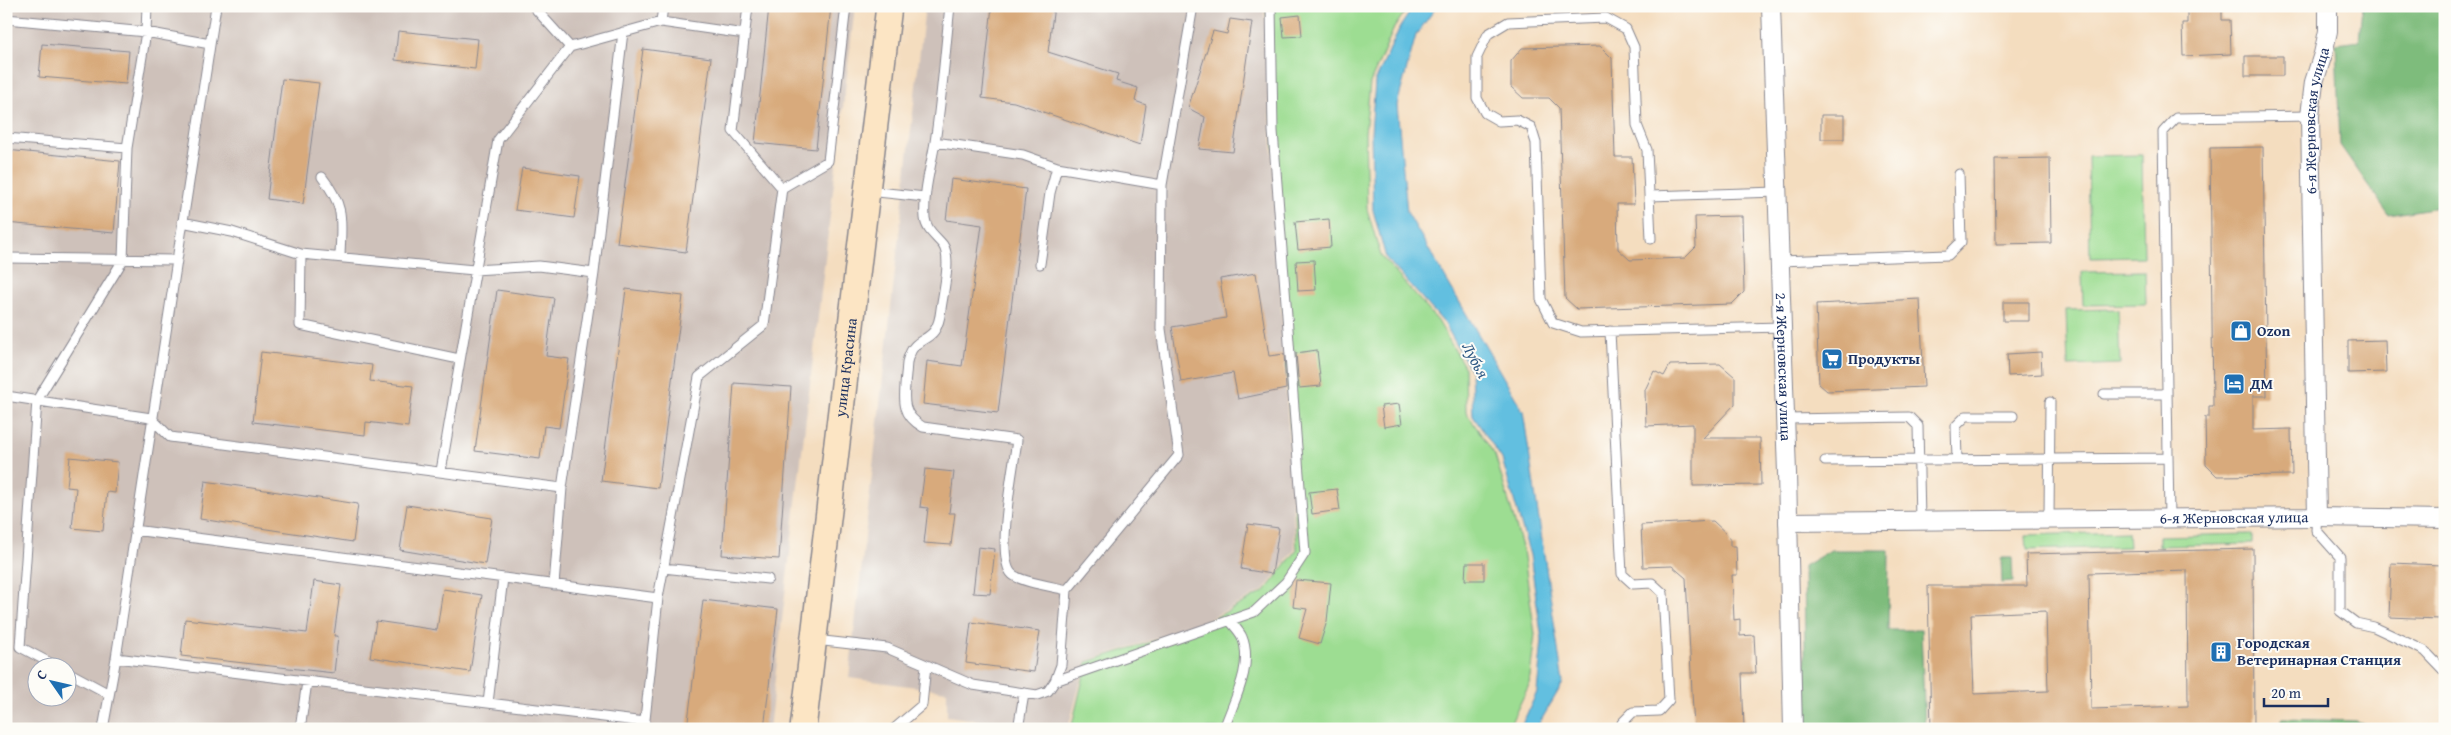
<svg xmlns="http://www.w3.org/2000/svg" width="2451" height="735" viewBox="0 0 2451 735" font-family="'Gentium Book Plus',serif">
  <style>
    .industrial { fill: #cec1ba; fill-rule: evenodd }
    .green { fill: #9ddd92; stroke: #5c8678 }
    .forest { fill: #7ebc7c; stroke: #4c766d }
    .water { fill: #62bfe0; stroke: #3e779f }
    .building { fill: #d8aa7c; fill-rule: evenodd }
    .lines { fill: none; stroke-linecap: round; stroke-linejoin: round }
    .service-casing { stroke: #88868e; stroke-width: 11 }
    .minor-casing { stroke: #88868e; stroke-width: 20 }
    .secondary-casing { stroke: #88868e; stroke-width: 28 }
    .service { stroke: #fff; stroke-width: 9 }
    .minor { stroke: #fff; stroke-width: 18 }
    .secondary { stroke: #fce5c4; stroke-width: 25 }
    .labels { text-anchor: middle; stroke-width: 4; stroke-linejoin: round; paint-order: stroke }
    .street-label { font-size: 15px; fill: #1b2f5e; stroke: #fdfcf7 }
    .poi-label { font-size: 15px; font-weight: bold; fill: #1b2f5e; stroke: #fdfcf7; text-anchor: start }
    .water-label { font-size: 16px; font-style: italic; fill: #305a85; stroke: #fdfcf7 }
  </style>
  <rect width="100%" height="100%" fill="#fdfcf7"/>
  <filter id="ink" filterUnits="userSpaceOnUse"><feTurbulence type="fractalNoise" baseFrequency=".02" numOctaves="2"/><feDisplacementMap in="SourceGraphic" scale="10" xChannelSelector="R" yChannelSelector="G"/><feConvolveMatrix kernelMatrix="1 2 1 2 8 2 1 2 1" color-interpolation-filters="sRGB"/></filter>
  <filter id="wash" filterUnits="userSpaceOnUse"><feTurbulence type="fractalNoise" baseFrequency=".0096" numOctaves="4" result="noise"/><feDisplacementMap in="SourceGraphic" scale="20" xChannelSelector="R" yChannelSelector="G"/><feGaussianBlur stdDeviation="1.12" result="paint"/><feColorMatrix in="noise" values="0 0 0 0 0 0 0 0 0 0 0 0 0 0 0 0 0 1.4 0 .05"/><feComposite in="paint" operator="in"/></filter>
  <g filter="url(#wash)">
    <rect width="100%" height="100%" fill="#f4ddbf"/>
    <!-- industrial -->
    <path class="industrial" d="M6 6H855L769 729H6ZM38 668H68V698H38Z
      M925 6H1264L1295 549 1264 590 1198 625 1086 661 1068 729H1037L947 716V691L849 678Z"/>
    <!-- green -->
    <path class="green" d="M1266 6H1409L1394 28 1370 83 1365 133 1367 209 1381 256 1438 321 1465 368 1466 412 1495 455 1523 550 1535 634 1529 685 1508 729H1071L1087 662 1198 627 1265 591 1297 550Z
      M2142 155 2144 257 2090 258 2088 156Z
      M2145 271 2146 304 2083 305 2082 272Z
      M2118 309 2120 364 2068 366 2066 310Z
      M2128 532 2129 547 2027 550 2026 535Z
      M2252 534V544L2159 546V536Z"/>
    <!-- forest -->
    <path class="forest" d="M2362 6H2445V206L2389 215 2340 145 2336 44 2359 41Z
      M1831 550H1889L1888 630H1921L1925 729H1801L1806 723 1804 566Z
      M2001 558H2012L2013 582 2002 583Z
      M2281 719 2357 721 2378 729H2281Z"/>
    <!-- water -->
    <path class="water" d="M1414 6H1437L1416 35 1397 105 1407 212 1523 411 1563 683 1536 729H1520L1537 692 1542 640 1530 555 1502 459 1473 416 1471 371 1445 324 1386 258 1373 210 1371 133 1375 82 1400 27Z"/>
    <g id="blocks">
      <!-- building -->
      <path class="building" d="M769 6H831L816 149 755 143Z
        M992 6H1054L1048 52 1118 74 1116 81 1138 88 1135 101 1146 105 1140 145 1014 102 982 98Z
        M2222 7V20H2230L2231 54 2183 56 2182 23H2187V8Z
        M1300 15 1302 36 1284 37 1282 17Z
        M1230 19 1252 22 1233 152 1199 149 1205 117 1188 108 1213 31 1227 34Z
        M398 31 478 39 475 69 395 60Z
        M42 44 129 51 126 84 39 77Z
        M1600 46 1612 58 1615 157H1632L1634 204H1617L1618 249 1630 260 1685 258 1696 247 1695 217 1742 216 1744 292 1732 304 1577 309 1565 298 1559 108 1549 98H1523L1511 87V61L1522 48Z
        M643 49 711 58 686 252 617 243Z
        M2245 56H2283V76H2245Z
        M282 79 319 83 303 204 267 199Z
        M1821 115H1844V139H1821Z
        M2263 147 2267 396H2253V430L2291 429 2292 475 2217 476 2206 465 2205 417H2209V406H2213L2210 148Z
        M6 150 120 161 114 233 6 223Z
        M2050 158 2051 243 1996 244 1995 159Z
        M522 168 580 176 574 218 515 210Z
        M951 179 1026 189 998 413 923 404 927 361 962 366 982 225 946 220Z
        M1329 219 1331 247 1298 250 1295 222Z
        M1314 260 1316 290 1298 291 1296 261Z
        M1256 273 1269 356 1284 354 1286 389 1238 399 1233 373 1181 382 1172 327 1226 318 1220 279Z
        M626 289 683 296 658 488 601 481Z
        M497 290 554 298 546 356 569 359 559 428 544 426 540 459 475 451Z
        M1920 299 1924 387 1827 391 1819 384 1816 304Z
        M2003 302H2029V321H2003Z
        M2385 340 2386 372 2348 373V341Z
        M1317 350 1321 386 1299 388 1296 353Z
        M261 352 372 365 370 381 413 386 408 427 366 422 365 435 253 422Z
        M2041 352 2042 374 2008 376 2007 354Z
        M1720 364 1735 377V404L1703 438H1760L1761 485 1693 486V424L1646 426 1645 390 1654 371 1664 376 1670 365Z
        M734 383 791 387 779 559 722 555Z
        M1399 404 1402 424 1384 427 1381 406Z
        M70 457 118 462 115 493 107 492 103 531 72 528 76 488 67 487Z
        M925 469 954 472 949 513H955L951 545 924 543 928 508 920 507Z
        M205 481 358 504 353 542 200 519Z
        M1337 489 1340 510 1312 514 1309 492Z
        M407 505 492 518 485 564 400 550Z
        M1713 521 1730 537V546H1736L1737 575H1732L1734 620 1740 619V636L1754 635 1756 673H1742L1744 729H1694L1686 578 1672 566 1643 567 1641 525Z
        M1248 524 1279 528 1272 574 1241 569Z
        M978 547 995 549 990 594 973 593Z
        M2253 549 2254 729H1931L1928 586H2027L2026 554ZM2187 570 2188 706 2091 709 2089 573ZM2046 611 2048 691 1974 694 1971 614Z
        M1466 563H1484V580H1465Z
        M2391 563 2441 565 2439 619 2389 617Z
        M1296 580 1331 583 1327 621 1320 644 1299 638 1307 609 1293 607Z
        M314 581 341 585 334 636H338L334 673 181 656 185 619 307 633Z
        M443 589 482 595 470 672 370 657 376 621 437 630Z
        M703 600 778 609 764 729H687Z
        M971 622 1040 631 1034 672 966 663Z"/>
    </g>
  </g>
  <g filter="url(#ink)">
    <use href="#blocks" fill-opacity="0" stroke="#88868e" stroke-width="1"/>
    <g class="lines">
      <!-- service casing -->
      <g class="service-casing">
        <path id="service" d="M533 6 570 47
          M950 6C945 52 942 97 935 142 931 167 923 192 925 218 926 230 936 236 943 245 952 258 943 293 941 309 937 347 917 332 909 356 906 361 907 369 906 374 904 398 900 414 923 427L1017 440C1014 465 995 558 1012 574 1020 582 1055 587 1067 590
          M6 19 146 32 210 44
          M661 22 745 34
          M6 138 127 148
          M935 142 1023 155 1057 167 1162 185
          M322 177C346 208 341 220 340 257
          M782 188 828 161 846 6
          M868 191 925 197
          M1649 196 1778 192
          M182 222 232 232 301 254 474 270 539 266 594 273
          M1651 239 1647 150 1637 125 1634 47 1626 29 1606 18 1508 22 1488 34 1477 57V98L1485 113 1499 121 1517 120 1531 127 1536 143 1541 299 1553 323 1581 332 1782 327
          M301 254 300 325 459 359
          M6 258 176 260
          M1780 261 1948 255 1961 242 1959 174
          M1040 264 1050 193 1057 167
          M1610 331 1622 574 1633 584 1652 583 1663 593 1669 700 1659 711 1633 712 1622 723 1623 729
          M2104 394H2166
          M6 396 151 418 170 437 562 488 554 585
          M1786 419 1909 417 1918 426 1920 520
          M1957 460 1956 426 1966 416H2013
          M1825 461 2167 458
          M441 471 498 140 570 47 661 22 663 6
          M562 488 594 273 623 32
          M2317 517 2316 530 2340 557V611L2356 623 2374 627 2425 651 2445 672
          M2169 518 2163 132 2176 118 2310 116
          M2049 519 2050 402
          M134 530 658 598
          M663 568 768 579
          M815 640 887 648 973 685 1037 695 1048 691 1055 681 1061 665 1067 590 1179 455 1161 329 1162 185 1193 6
          M116 658 645 722
          M60 668 20 647 37 400 123 260 127 148 146 32 147 6
          M68 672 109 694
          M1055 681 1254 612 1286 582 1305 553 1273 131 1271 6
          M488 703 503 578
          M103 729 116 658 216 6
          M300 729 307 682
          M644 729 658 598 699 377 764 325 782 188 733 131 748 6
          M894 729 922 705 926 665
          M1018 729 1024 694
          M1224 729C1233 702 1254 666 1242 637 1240 632 1234 626 1230 621"/>
      </g>
      <!-- minor casing -->
      <g class="minor-casing">
        <g id="minor">
          <path id="s1" d="M1771 6 1787 473 1793 729"/>
          <path d="M2317 517 2445 519"/>
          <path id="s2" d="M1788 522 2317 517 2310 116 2314 82 2323 54 2328 31V6"/>
        </g>
      </g>
      <!-- secondary casing -->
      <g class="secondary-casing">
        <g id="secondary">
          <path id="s3" d="M803 729 889 6"/>
        </g>
      </g>
      <!-- service -->
      <use href="#service" class="service"/>
      <!-- minor -->
      <use href="#minor" class="minor"/>
      <!-- secondary -->
      <use href="#secondary" class="secondary"/>
    </g>
  </g>
  <!-- icons -->
  <defs>
    <g id="shop-square" transform="scale(1.125)"><rect x="-9" y="-9" width="18" height="18" rx="4" fill="#1f6fb2" stroke="#fdfcf7"/><path d="M-5-2.5h2.3a2.7 3.5 0 0 1 5.4 0H5L5.5 6h-11ZM-1.5-2.5h3a1.5 2.3 0 0 0-3 0Z" fill="#fff"/></g>
    <g id="supermarket-square" transform="scale(1.125)"><rect x="-9" y="-9" width="18" height="18" rx="4" fill="#1f6fb2" stroke="#fdfcf7"/><path d="M-6-5.5h2.5l.6 2H6L4.5 2H-2.5L-4.4-4H-6ZM-1.5 3.2a1.3 1.3 0 1 0 .1 0ZM3 3.2a1.3 1.3 0 1 0 .1 0Z" fill="#fff"/></g>
    <g id="hotel-square" transform="scale(1.125)"><rect x="-9" y="-9" width="18" height="18" rx="4" fill="#1f6fb2" stroke="#fdfcf7"/><path d="M-6-4.5h1.5V1H6V5H4.5V3h-9V5H-6ZM-4 0a1.8 1.8 0 1 1 3.6 0ZM.5 0V-2.5h3Q6-2.5 6 0Z" fill="#fff"/></g>
    <g id="building-square" transform="scale(1.125)"><rect x="-9" y="-9" width="18" height="18" rx="4" fill="#1f6fb2" stroke="#fdfcf7"/><path d="M-4-6H4V6H1V3H-1V6H-4ZM-2.5-4.3h1.7v1.8h-1.7ZM.8-4.3h1.7v1.8H.8ZM-2.5-1h1.7V.8h-1.7ZM.8-1h1.7V.8H.8Z" fill="#fff"/></g>
  </defs>
  <g fill-rule="evenodd">
    <use href="#shop-square" x="2241" y="331"/>
    <use href="#supermarket-square" x="1832" y="359"/>
    <use href="#hotel-square" x="2234" y="384"/>
    <use href="#building-square" x="2221" y="652"/>
  </g>
  <g class="labels">
    <!-- street labels -->
    <g class="street-label">
      <text dy="5" stroke="none"><textPath href="#s2" startOffset="926">6-я Жерновская улица</textPath></text>
      <text dy="5" stroke="none"><textPath href="#s3" startOffset="364">улица Красина</textPath></text>
      <text dy="5" stroke="none"><textPath href="#s1" startOffset="361">2-я Жерновская улица</textPath></text>
      <text dy="5" stroke="none"><textPath href="#s2" startOffset="446">6-я Жерновская улица</textPath></text>
    </g>
    <!-- poi labels -->
    <g class="poi-label">
      <text x="2257" y="336">Ozon</text>
      <text x="1848" y="364">Продукты</text>
      <text x="2250" y="389">ДМ</text>
      <text x="2237" y="648">Городская<tspan x="2237" dy="17">Ветеринарная Станция</tspan></text>
    </g>
    <!-- water labels -->
    <g class="water-label">
      <text transform="translate(1476 360) rotate(62)" y="6">Лубья</text>
    </g>
  </g>
  <!-- margin -->
  <rect width="2451" height="735" fill="none" stroke="#fdfcf7" stroke-width="25"/>
  <!-- north arrow -->
  <g transform="translate(52 682) rotate(304)"><circle r="24" fill="#fdfcf7" stroke="#a3aaba"/>
  <path d="M0-4L9 19L0 12L-9 19Z" fill="#1f6fb2"/>
  <text y="-8" font-size="14" font-weight="bold" text-anchor="middle" fill="#1b2f5e">С</text>
  </g>
  <!-- scale -->
  <path d="M2264 698v8h64v-8" fill="none" stroke="#1b2f5e" stroke-width="2.5"/>
  <text x="2271" y="698" font-size="15" fill="#1b2f5e" stroke="#fdfcf7" stroke-width="4" paint-order="stroke">20 m</text>
</svg>
